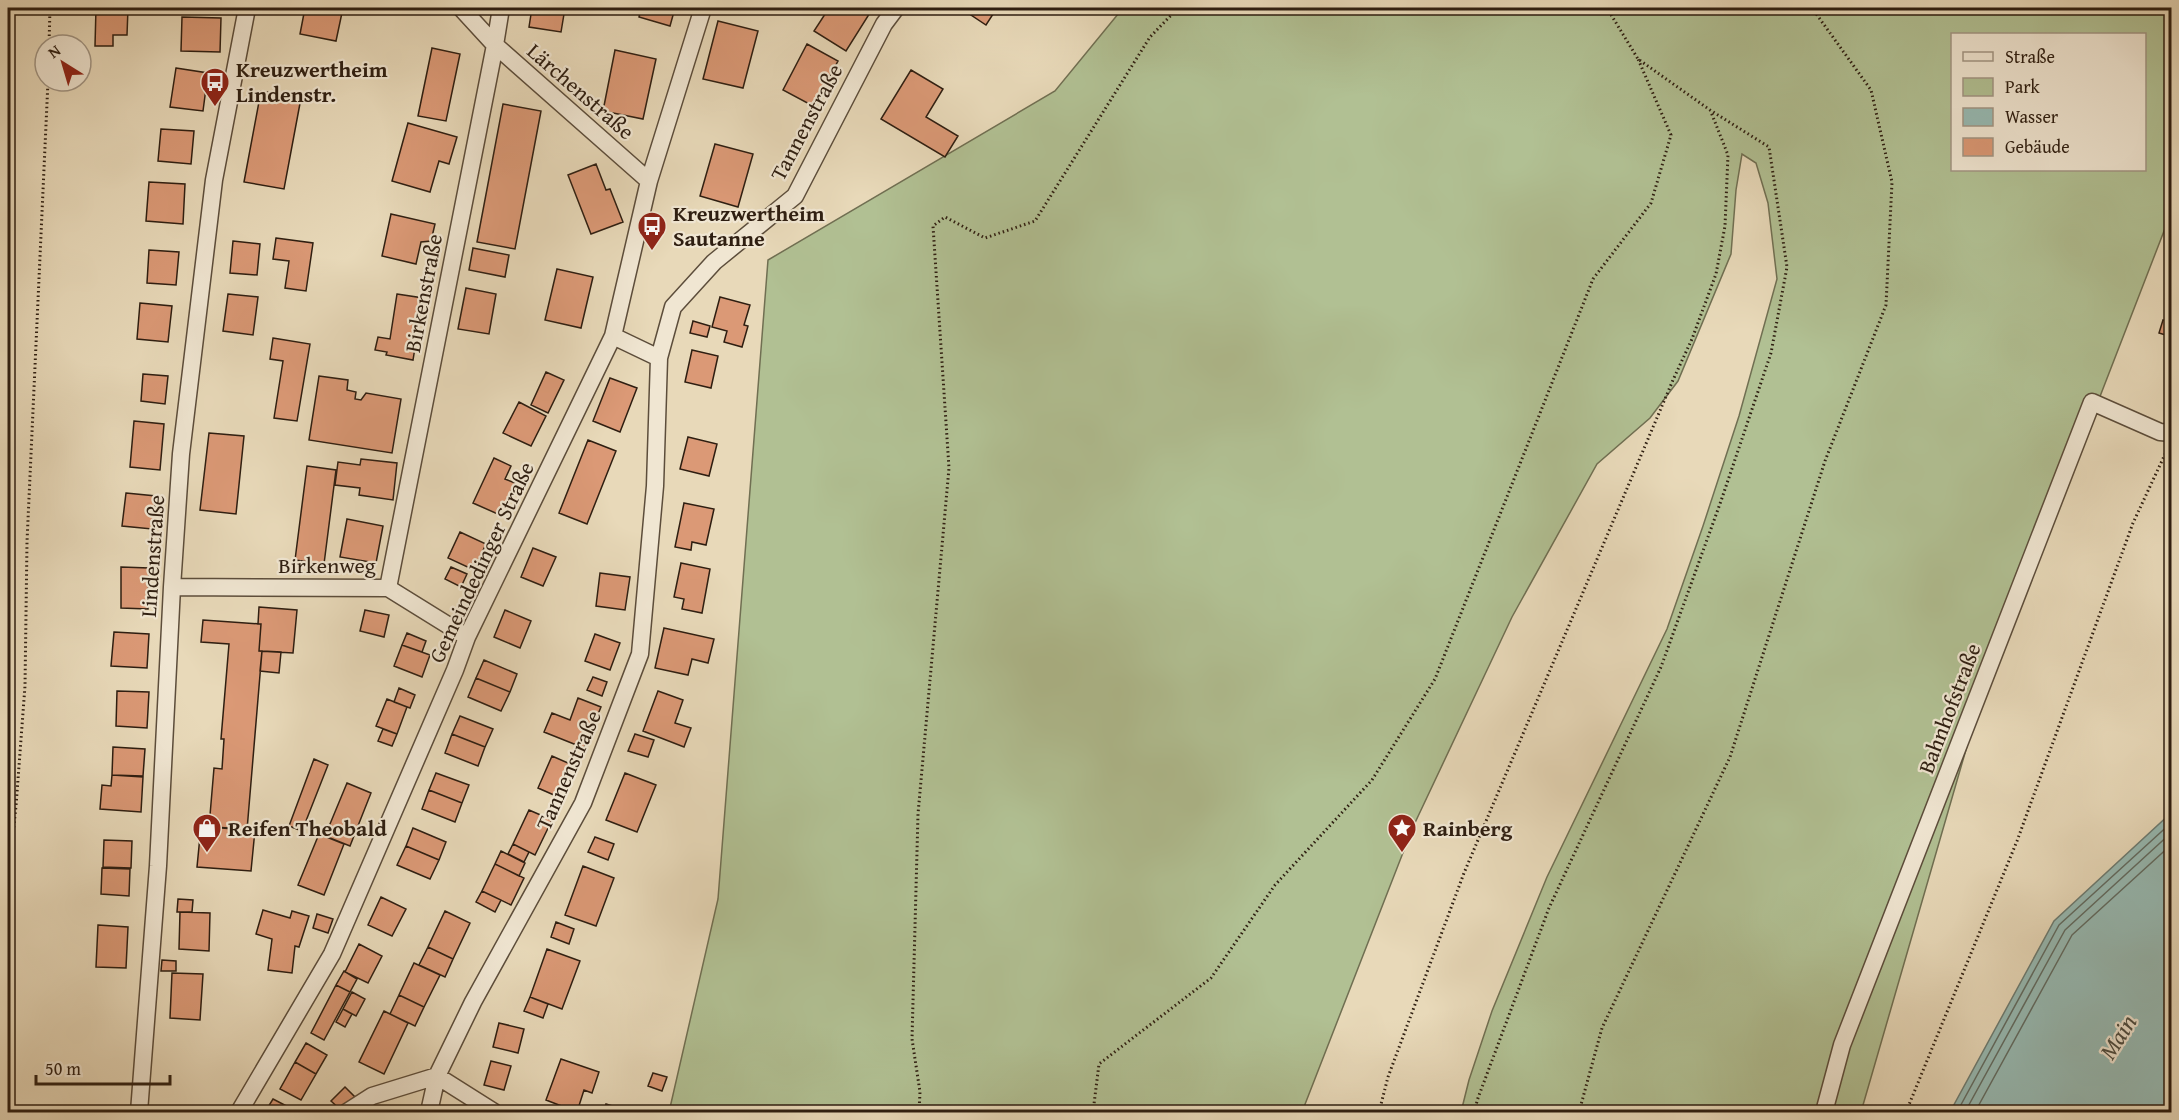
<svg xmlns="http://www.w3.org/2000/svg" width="2179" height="1120" viewBox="0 0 2179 1120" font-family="'Gentium Book Plus',serif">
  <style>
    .green { fill: #b1c093; stroke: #706f52; stroke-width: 1.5; fill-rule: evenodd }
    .water { fill: #97bab3; stroke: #6d7c72; stroke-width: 1.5 }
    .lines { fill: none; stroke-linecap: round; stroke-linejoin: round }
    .shore { stroke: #626c62; stroke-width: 1.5 }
    .building { fill: #db9976; stroke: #2e1e11; stroke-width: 1.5 }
    .street-casing { stroke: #5c4d3b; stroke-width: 19 }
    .path { stroke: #2e1e11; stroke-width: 3; stroke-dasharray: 1.5 3; stroke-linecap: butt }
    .street { stroke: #f0e6d2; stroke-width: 16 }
    .labels { text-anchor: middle; stroke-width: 4.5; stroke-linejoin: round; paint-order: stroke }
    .poi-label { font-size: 22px; font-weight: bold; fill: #2e1e11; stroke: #f0e6d2; text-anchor: start }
    .street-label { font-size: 22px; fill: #2e1e11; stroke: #f0e6d2 }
    .water-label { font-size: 24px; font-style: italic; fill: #4e4d42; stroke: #f0e6d2 }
  </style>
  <rect width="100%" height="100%" fill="#e8d9b9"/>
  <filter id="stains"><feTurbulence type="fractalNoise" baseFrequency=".00333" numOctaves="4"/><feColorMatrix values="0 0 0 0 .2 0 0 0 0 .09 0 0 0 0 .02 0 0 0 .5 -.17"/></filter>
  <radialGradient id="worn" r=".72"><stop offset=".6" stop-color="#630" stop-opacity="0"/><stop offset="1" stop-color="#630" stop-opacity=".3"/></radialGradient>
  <!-- green -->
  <path class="green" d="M1123 8H2171V213L1974 722 1861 1112H1461L1469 1080 1492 1011 1547 877 1667 629 1703 526 1739 416 1777 279 1768 203 1756 163 1742 154 1736 190 1731 254 1678 381 1650 418 1597 464 1512 617 1413 827 1302 1112H669L718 899 768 260 1055 91ZM1952 34H2144V170H1952Z"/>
  <!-- water -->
  <path class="water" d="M2171 813V1112H1950L2054 921Z"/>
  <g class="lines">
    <!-- shore -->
    <path class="shore" d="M1957 1112 2059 925 2172 822
      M1965 1112 2065 930 2172 832
      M1975 1112 2072 935 2172 844"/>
  </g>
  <!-- building -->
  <path class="building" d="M96 8H128L127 35H113V46H95Z
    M305 8H343L336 41 300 34Z
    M532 8H565L561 32 529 27Z
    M641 8H675L670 26 639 17Z
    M829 8H873L846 51 814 31Z
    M967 8H997L986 25 965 11Z
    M182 17 221 18 220 52 181 51Z
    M718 21 758 31 743 88 703 79Z
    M807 44 838 61 813 106 783 90Z
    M432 48 460 54 446 121 418 116Z
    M615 50 656 59 643 119 603 111Z
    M176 68 208 73 203 111 170 107Z
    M911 70 943 89 926 117 958 136 945 157 881 119Z
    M261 91 301 98 284 189 244 182Z
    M503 104 541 111 515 249 477 242Z
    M408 123 457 137 449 164 439 161 430 192 392 181Z
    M161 129 194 131 191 164 158 161Z
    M715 144 753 154 738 207 700 196Z
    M596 164 606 190 610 189 623 222 591 234 568 175Z
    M149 182 185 184 183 224 146 221Z
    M391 214 435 224 431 241 421 242 416 264 382 256Z
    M276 238 313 243 306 291 285 288 289 261 273 259Z
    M233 241 260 244 257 275 230 273Z
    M473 248 509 255 505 277 469 270Z
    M149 250 179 252 176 285 147 283Z
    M557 269 593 277 581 328 545 320Z
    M466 288 496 294 489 334 458 329Z
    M228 294 258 297 253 335 223 331Z
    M397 294 423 298 413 360 386 355 387 352 375 350 378 337 390 339Z
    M720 297 750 305 744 325 748 326 742 347 724 342 727 331 712 327Z
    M140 303 172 306 168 342 137 339Z
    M2163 320 2172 323V337L2159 333Z
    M693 321 710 326 707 337 690 333Z
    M273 338 310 344 297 421 274 418 283 361 270 359Z
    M692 350 718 356 711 388 685 382Z
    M546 372 564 380 548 413 531 405Z
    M143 374 168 376 165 404 141 401Z
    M319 376 348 380 347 390 356 392 355 399 361 400 366 393 401 399 392 453 309 440Z
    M610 378 637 388 620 432 593 421Z
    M519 402 546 416 531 446 503 433Z
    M134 421 164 424 160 470 130 467Z
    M209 433 244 436 236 514 200 510Z
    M688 437 717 444 709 476 680 469Z
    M588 440 616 451 587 524 559 513Z
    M494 458 511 466 505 479 515 483 500 515 473 503Z
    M361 459 397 463 393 500 359 495 360 488 335 485 338 462 360 465Z
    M307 466 336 470 324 564 295 560Z
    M126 493 156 496 152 529 122 526Z
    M684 503 714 509 706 545 692 542 691 550 675 547Z
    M347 519 383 526 376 563 340 557Z
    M460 532 486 544 474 570 448 558Z
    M533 548 556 557 543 586 521 577Z
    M681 563 710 569 702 613 682 609 684 599 674 597Z
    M121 567 149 568 148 609 121 608Z
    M451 567 467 574 461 587 445 579Z
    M600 573 630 577 625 610 596 606Z
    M259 607 297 610 293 653 259 651 261 624H258Z
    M365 610 389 615 384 637 360 631Z
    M505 610 531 621 520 648 494 637Z
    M203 620 261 624 259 651H262L247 830 209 827 214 768 222 769 224 739H221L229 644 201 642Z
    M664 628 714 639 708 663 692 659 688 675 655 668Z
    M114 632 149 634 147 668 111 666Z
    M407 633 426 641 422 652 402 645Z
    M595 634 620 643 610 670 585 661Z
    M402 645 430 655 422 677 394 666Z
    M262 651 281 652 279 673 260 671Z
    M484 660 517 674 510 692 476 678Z
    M593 677 607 682 602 696 587 690Z
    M476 678 510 692 501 711 468 697Z
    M399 688 415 695 410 708 394 702Z
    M117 691 149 692 147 728 116 726Z
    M658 691 683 700 675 723 691 728 684 747 643 731Z
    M578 698 601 707 584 748 544 732 552 713 570 720Z
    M387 699 407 707 397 734 376 726Z
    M460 716 493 729 485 747 452 734Z
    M383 729 397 734 392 746 378 741Z
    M452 734 485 747 478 766 445 753Z
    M635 734 654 740 648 757 628 751Z
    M113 747 145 749 143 776 112 775Z
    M552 756 577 767 563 799 538 788Z
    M314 759 328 765 302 831 289 826Z
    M436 773 469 785 462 803 429 790Z
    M625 773 656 785 637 832 606 820Z
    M112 775 143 777 141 812 100 809 102 785 111 786Z
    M347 783 371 793 350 846 325 836Z
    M429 790 462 803 455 822 422 809Z
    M529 810 552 820 535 855 513 844Z
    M201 826 255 830 251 871 197 867Z
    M413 828 446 842 439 860 406 846Z
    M319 834 344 844 324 895 298 885Z
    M595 837 614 844 608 860 588 852Z
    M104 840 132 841 131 868 103 867Z
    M513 844 529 852 524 862 508 854Z
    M406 846 439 860 430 879 397 865Z
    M501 851 525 863 519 876 495 864Z
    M495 864 524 878 511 905 482 891Z
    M583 866 614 878 596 926 565 915Z
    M102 868 130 869 129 896 101 894Z
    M482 891 501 900 495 912 476 902Z
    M381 897 406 909 392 936 368 925Z
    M178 899 193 900 192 912H177Z
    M263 910 290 918 292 911 309 916 299 947 295 946 292 973 268 970 272 939 256 934Z
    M445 911 470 923 453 959 428 947Z
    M180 912 210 913 209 951 179 949Z
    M317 914 333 919 328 933 313 928Z
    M556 922 574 929 569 944 551 937Z
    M98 925 128 927 126 968 96 967Z
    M359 944 382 956 368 983 345 972Z
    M428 947 453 959 445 977 419 965Z
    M547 949 580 961 562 1009 530 997Z
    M162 960 176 961V971H161Z
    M414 963 440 975 424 1007 399 995Z
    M344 971 357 979 350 992 336 985Z
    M172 973 203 974 200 1020 170 1018Z
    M336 985 350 992 324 1040 311 1033Z
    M352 992 365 999 356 1016 343 1009Z
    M399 995 424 1007 415 1026 390 1014Z
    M530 997 548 1004 543 1018 524 1011Z
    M343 1009 352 1014 345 1027 336 1022Z
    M384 1011 408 1023 384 1074 359 1062Z
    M499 1023 524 1029 518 1053 493 1047Z
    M306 1043 327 1055 316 1074 295 1062Z
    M561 1059 599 1072 592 1093 584 1090 577 1112 546 1100Z
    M491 1061 511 1066 504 1090 484 1085Z
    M295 1062 316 1074 301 1100 280 1089Z
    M653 1073 667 1077 662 1091 648 1086Z
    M345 1087 358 1100 343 1112 331 1101Z
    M273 1099 298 1112H265Z
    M606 1104 632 1112H603Z"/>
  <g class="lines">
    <!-- street casing -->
    <g class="street-casing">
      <path id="street" d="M461 8 495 45 649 181
        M613 336 659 358
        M172 587 388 588 467 637
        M388 588 495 45 501 8
        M139 1112 158 866 172 587 181 454 214 180 247 8
        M239 1112 332 954 455 670 467 637 613 336 649 181 703 8
        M347 1112 372 1096 437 1076 473 1002 583 803 640 654 655 486 659 358 673 307 714 262 795 196 884 24 896 8
        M429 1112 437 1076 494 1112
        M1824 1112 1842 1045 2092 402 2160 432 2172 433"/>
    </g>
    <!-- path -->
    <path class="path" d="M49 45 50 8
      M8 881 16 806 25 686 27 542 48 81
      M919 1112 920 1092 912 1039 918 814 949 468 933 226 945 217 985 238 1035 221 1150 37 1178 8
      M1093 1112 1099 1064 1211 978 1275 885 1372 780 1435 679 1593 279 1651 203 1671 135 1638 59
      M1379 1112 1388 1077 1464 873 1673 380 1692 339 1716 274 1725 226 1728 155 1711 112
      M1474 1112 1478 1098 1549 908 1661 667 1721 501 1771 353 1787 267 1769 147 1710 110 1638 59 1607 8
      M1579 1112 1602 1028 1730 757 1825 461 1886 305 1892 182 1871 90 1812 8
      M1906 1112 2017 841 2133 523 2167 450"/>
    <!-- street -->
    <use href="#street" class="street"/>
  </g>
  <!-- icons -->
  <defs>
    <g id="bus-pin" transform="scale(1.5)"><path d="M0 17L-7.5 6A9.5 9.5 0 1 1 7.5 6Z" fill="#8f2418" stroke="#f0e6d2"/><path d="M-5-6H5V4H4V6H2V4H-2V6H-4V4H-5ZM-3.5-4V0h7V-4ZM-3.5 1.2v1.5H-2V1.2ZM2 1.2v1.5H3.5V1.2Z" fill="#fff"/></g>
    <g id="shop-pin" transform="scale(1.5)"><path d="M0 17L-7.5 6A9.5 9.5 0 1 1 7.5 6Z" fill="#8f2418" stroke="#f0e6d2"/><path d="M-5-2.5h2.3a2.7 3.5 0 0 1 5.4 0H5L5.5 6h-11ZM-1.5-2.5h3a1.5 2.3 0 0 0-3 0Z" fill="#fff"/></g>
    <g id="sight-pin" transform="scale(1.5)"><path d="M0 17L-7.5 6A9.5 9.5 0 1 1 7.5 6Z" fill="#8f2418" stroke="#f0e6d2"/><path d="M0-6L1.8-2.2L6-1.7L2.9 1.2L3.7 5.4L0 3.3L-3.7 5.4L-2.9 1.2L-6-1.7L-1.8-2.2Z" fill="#fff"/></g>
  </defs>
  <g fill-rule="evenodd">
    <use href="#bus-pin" x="215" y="82"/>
    <use href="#bus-pin" x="652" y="226"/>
    <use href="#shop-pin" x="207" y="828"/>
    <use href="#sight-pin" x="1402" y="828"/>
  </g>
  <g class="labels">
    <!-- poi labels -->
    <g class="poi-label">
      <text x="236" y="77">Kreuzwertheim<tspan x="236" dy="25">Lindenstr.</tspan></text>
      <text x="673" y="221">Kreuzwertheim<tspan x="673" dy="25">Sautanne</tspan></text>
      <text x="228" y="836">Reifen Theobald</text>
      <text x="1423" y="836">Rainberg</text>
    </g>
    <!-- street labels -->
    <g class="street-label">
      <text transform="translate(581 91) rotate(41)" y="8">Lärchenstraße</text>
      <text transform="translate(806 122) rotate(-62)" y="8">Tannenstraße</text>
      <text transform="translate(423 293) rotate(-79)" y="8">Birkenstraße</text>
      <text transform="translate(152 556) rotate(-86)" y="8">Lindenstraße</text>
      <text transform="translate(481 562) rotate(-65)" y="8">Gemeindedinger Straße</text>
      <text x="327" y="573">Birkenweg</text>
      <text transform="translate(1949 708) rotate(-69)" y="8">Bahnhofstraße</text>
      <text transform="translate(568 770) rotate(-66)" y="8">Tannenstraße</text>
    </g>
    <!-- water labels -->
    <g class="water-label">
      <text transform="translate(2118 1037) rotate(-58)" y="8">Main</text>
    </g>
  </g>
  <!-- margin -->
  <rect width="2179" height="1120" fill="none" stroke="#e8d9b9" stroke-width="30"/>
  <rect x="9" y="9" width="2161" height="1102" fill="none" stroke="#2e1e11" stroke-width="3"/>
  <rect x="15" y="15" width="2149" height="1090" fill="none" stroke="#2e1e11" stroke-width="1.5"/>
  <!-- legend -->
  <rect x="1951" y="33" width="195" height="138" fill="#f0e6d2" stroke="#a29685" stroke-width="1.5"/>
  <rect x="1963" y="52" width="30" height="9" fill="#f0e6d2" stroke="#a29685" stroke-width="1.5"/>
  <text x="2005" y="63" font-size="18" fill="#2e1e11">Straße</text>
  <rect x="1963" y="78" width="30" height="18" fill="#b1c093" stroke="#a29685" stroke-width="1.5"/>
  <text x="2005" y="93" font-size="18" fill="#2e1e11">Park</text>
  <rect x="1963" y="108" width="30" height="18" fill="#97bab3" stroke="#a29685" stroke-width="1.5"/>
  <text x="2005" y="123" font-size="18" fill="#2e1e11">Wasser</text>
  <rect x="1963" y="138" width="30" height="18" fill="#db9976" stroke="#a29685" stroke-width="1.5"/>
  <text x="2005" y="153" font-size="18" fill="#2e1e11">Gebäude</text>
  <!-- north arrow -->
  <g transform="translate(63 63) rotate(323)"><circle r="28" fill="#f0e6d2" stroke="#a29685" stroke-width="1.5"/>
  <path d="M0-4.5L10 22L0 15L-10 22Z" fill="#8f2418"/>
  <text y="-9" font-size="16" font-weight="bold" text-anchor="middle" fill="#2e1e11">N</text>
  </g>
  <!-- scale -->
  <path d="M36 1075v9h134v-9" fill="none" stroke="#2e1e11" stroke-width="3"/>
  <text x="45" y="1075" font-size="18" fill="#2e1e11" stroke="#f0e6d2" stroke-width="4.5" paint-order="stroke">50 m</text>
  <rect width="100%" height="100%" filter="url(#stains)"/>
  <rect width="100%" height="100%" fill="url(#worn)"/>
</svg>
